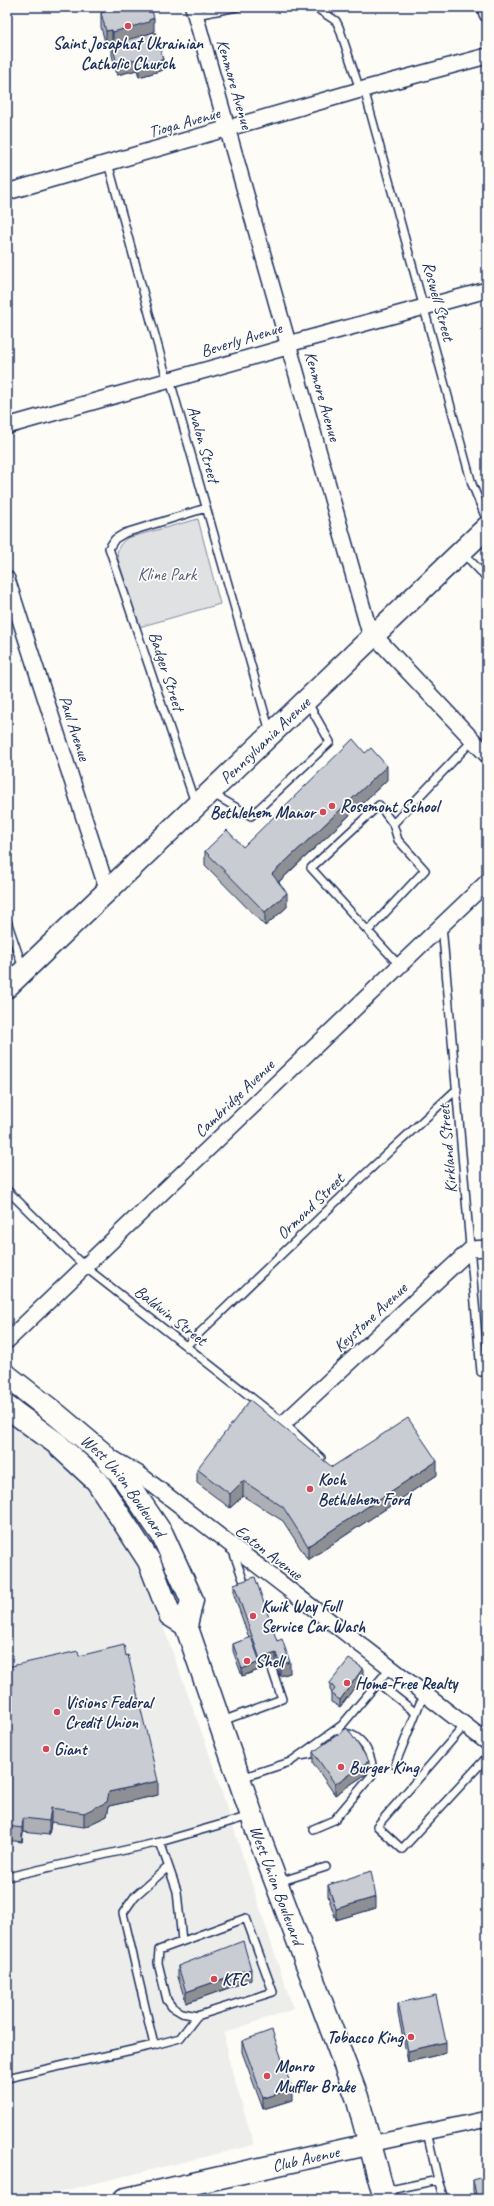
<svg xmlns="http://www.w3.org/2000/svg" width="494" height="2206" viewBox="0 0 494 2206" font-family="Caveat,sans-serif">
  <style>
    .built { fill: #edeeec }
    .green { fill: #e0e1e3; stroke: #7e88a0 }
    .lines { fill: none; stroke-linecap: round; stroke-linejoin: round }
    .lane-casing { stroke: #1b2f5e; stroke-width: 10 }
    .street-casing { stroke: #1b2f5e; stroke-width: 18 }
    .secondary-casing { stroke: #1b2f5e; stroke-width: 24 }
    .primary-casing { stroke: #1b2f5e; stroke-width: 25 }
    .lane { stroke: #fdfcf7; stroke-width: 7 }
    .street { stroke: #fdfcf7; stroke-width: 15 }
    .secondary { stroke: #fdfcf7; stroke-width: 21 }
    .primary { stroke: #fdfcf7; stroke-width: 22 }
    .wall { fill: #adafb5; stroke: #1b2f5e }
    .shaded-wall { fill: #8d8f94; stroke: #1b2f5e }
    .building { fill: #c9ccd3; stroke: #1b2f5e }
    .poi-dot { fill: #d1495b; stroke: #fdfcf7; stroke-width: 1.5 }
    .labels { text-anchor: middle; stroke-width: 3.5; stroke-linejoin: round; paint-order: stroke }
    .poi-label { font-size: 17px; font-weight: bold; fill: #1b2f5e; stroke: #fdfcf7; text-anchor: start }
    .street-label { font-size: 17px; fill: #1b2f5e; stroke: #fdfcf7 }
    .park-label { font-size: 17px; fill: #4c5c7f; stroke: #fdfcf7 }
  </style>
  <rect width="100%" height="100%" fill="#fdfcf7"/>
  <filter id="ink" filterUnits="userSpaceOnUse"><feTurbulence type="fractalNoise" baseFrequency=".025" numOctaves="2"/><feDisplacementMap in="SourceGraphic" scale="8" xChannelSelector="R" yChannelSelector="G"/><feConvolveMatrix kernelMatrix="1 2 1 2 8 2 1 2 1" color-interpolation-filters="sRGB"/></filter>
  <g filter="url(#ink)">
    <!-- built -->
    <path class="built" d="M7 1418 60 1458 93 1489 131 1543 151 1593 207 1747 293 2009 224 2033 228 2057 254 2145 29 2199H7Z"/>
    <!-- green -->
    <path class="green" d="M198 519 220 604 139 627 118 559C116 549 119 545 127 538Z"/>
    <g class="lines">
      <!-- lane casing -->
      <g class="lane-casing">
        <path id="lane" d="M315 7 336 21 339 27 360 90
          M196 15 237 7
          M364 89 472 484 487 521
          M108 163 165 372 170 380 270 732
          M463 553 487 578
          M213 794 251 816 330 742 308 703
          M195 803 109 548 115 539 125 533 206 508
          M393 824 473 740
          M7 921 23 968
          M442 925 481 1372
          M368 931 311 868 379 805 393 824 398 840 425 870 368 931 400 966
          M7 1190 85 1267 284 1423 321 1458
          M186 1346 364 1175 457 1089
          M233 1551 246 1588
          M378 1683 416 1713
          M222 1721 282 1699 271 1666
          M465 1725 377 1826 402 1849 487 1757
          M300 1756 311 1754 321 1747
          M395 1765 420 1703 426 1696
          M241 1778 290 1762 342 1725 390 1668
          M313 1829 334 1820 372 1775C375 1758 361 1730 341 1734
          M160 1842 177 1891 182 1941
          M7 1877 160 1842 250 1816
          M279 1882 326 1867
          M246 1918 273 1992 197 2016 182 2013 172 2007 167 2000 158 1963 159 1950Z
          M154 2045 180 2038 197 2016
          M7 2078 154 2045 123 1913 135 1896 168 1867
          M438 2180 444 2199
          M385 2191 438 2180 427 2132"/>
      </g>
      <!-- street casing -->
      <g class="street-casing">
        <path id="street" d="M193 7 369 630 487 755
          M485 7 487 14
          M7 192 360 90 487 56
          M7 426 280 349 288 344 487 290
          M7 579 107 889
          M7 1341 487 882
          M284 1423 471 1249 487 1248
          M112 1458 139 1474 487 1742
          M370 2144 487 2119"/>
      </g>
      <!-- secondary casing -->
      <g class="secondary-casing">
        <g id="secondary">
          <path id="s1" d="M7 987 487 527"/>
          <path id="s2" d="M124 2199 370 2144"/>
        </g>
      </g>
      <!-- primary casing -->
      <g class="primary-casing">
        <g id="primary">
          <path id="s3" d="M7 1376 57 1415 102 1453 123 1477 162 1534 192 1600 186 1625 261 1842 357 2097 385 2199"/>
          <path d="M7 1407 56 1443 97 1481 149 1561 170 1615 186 1625"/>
        </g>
      </g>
      <!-- lane -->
      <use href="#lane" class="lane"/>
      <!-- street -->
      <use href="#street" class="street"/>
      <!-- secondary -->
      <use href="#secondary" class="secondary"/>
      <!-- primary -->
      <use href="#primary" class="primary"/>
    </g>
    <!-- wall -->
    <path class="wall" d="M104 7H151L154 32 163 70 139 77 137 70 117 75 112 55V44L106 46 101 27V13L105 11Z
      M387 780 279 882 287 907 265 926 205 865V851L243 847Z
      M332 1467 437 1475 308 1560 283 1521 243 1496 230 1508 197 1483V1469Z
      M234 1584 277 1641 290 1673 280 1676 276 1664 242 1676 233 1651V1644L249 1638 234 1595Z
      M79 1656 158 1795 109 1806 107 1816 84 1827 51 1822 49 1835 23 1832 22 1842 7 1840V1667Z
      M363 1676 340 1707 331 1702V1694L332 1693 330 1690V1683Z
      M313 1752 369 1772 335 1795 313 1763Z
      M328 1885 376 1908 336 1920 328 1896Z
      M178 1966 251 1980 186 2003 178 1977Z
      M398 2003 446 2053 408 2062 398 2014Z
      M242 2041 292 2100 263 2109 242 2052Z
      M473 2180 487 2199H475L473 2191Z"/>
    <!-- shaded-wall -->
    <path class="shaded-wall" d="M154 18V32L113 46V32Z
      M112 30V44L106 46V31Z
      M137 59V70L117 75V64Z
      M163 59V70L139 77V66Z
      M387 766V780L272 888V874Z
      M287 893V907L265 926V912Z
      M437 1461V1475L308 1560V1546Z
      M243 1481V1496L230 1508V1494Z
      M276 1653V1664L242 1676V1669L260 1662V1659Z
      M290 1662V1673L280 1676V1665Z
      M363 1668V1676L340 1707V1700Z
      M369 1761V1772L335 1795V1784Z
      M158 1781V1795L109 1806 107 1816 84 1827V1813L109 1792Z
      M51 1808V1822L49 1835V1821Z
      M23 1818V1832L22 1842V1828Z
      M376 1897V1908L336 1920V1909Z
      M251 1969V1980L186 2003V1992Z
      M446 2042V2053L408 2062V2051Z
      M292 2089V2100L263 2109V2098Z"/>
    <!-- building -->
    <path class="building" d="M108 7H151L154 18 149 20V22L113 32 112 30 106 31 101 13 106 11 105 9 109 8Z
      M155 32 163 59 139 66 137 59 117 64 112 44Z
      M353 739 365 753 371 748 387 766 272 874 287 893 265 912 205 851 227 830 243 847Z
      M250 1400 332 1467 408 1418 437 1461 308 1546 283 1507 243 1481 230 1494 197 1469Z
      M255 1577 277 1641 282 1639 290 1662 280 1665 276 1653 260 1659 234 1584Z
      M251 1637 260 1662 242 1669 233 1644Z
      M124 1645 126 1656 128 1655 158 1781 109 1792 107 1802 84 1813 51 1808 49 1821 23 1818 22 1828 7 1826V1667L78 1651 79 1656Z
      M349 1659 363 1668 340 1700 331 1694 335 1689 330 1683Z
      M347 1728 369 1761 335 1784 313 1752Z
      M371 1871 376 1897 336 1909 328 1885Z
      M243 1941 251 1969 186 1992 178 1966Z
      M436 1995 446 2042 408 2051 398 2003Z
      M272 2030 292 2089 263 2098 242 2041Z
      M487 2176V2199H477L473 2180Z"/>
  </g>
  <!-- markers -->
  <g class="poi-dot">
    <circle cx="128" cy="26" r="4"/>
    <circle cx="332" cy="806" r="4"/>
    <circle cx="323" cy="812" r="4"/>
    <circle cx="310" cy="1489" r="4"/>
    <circle cx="253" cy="1616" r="4"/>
    <circle cx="247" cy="1661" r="4"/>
    <circle cx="347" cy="1683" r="4"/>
    <circle cx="57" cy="1712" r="4"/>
    <circle cx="46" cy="1749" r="4"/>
    <circle cx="341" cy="1767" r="4"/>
    <circle cx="214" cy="1979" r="4"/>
    <circle cx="411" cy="2037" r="4"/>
    <circle cx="267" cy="2076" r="4"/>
  </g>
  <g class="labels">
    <!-- poi labels -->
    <g class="poi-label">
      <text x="128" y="49" text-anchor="middle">Saint Josaphat Ukrainian<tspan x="128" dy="20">Catholic Church</tspan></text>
      <text x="340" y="812">Rosemont School</text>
      <text x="315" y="818" text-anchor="end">Bethlehem Manor</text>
      <text x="318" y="1485">Koch<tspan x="318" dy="20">Bethlehem Ford</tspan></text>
      <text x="261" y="1612">Kwik Way Full<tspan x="261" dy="20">Service Car Wash</tspan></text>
      <text x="255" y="1667">Shell</text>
      <text x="355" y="1689">Home-Free Realty</text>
      <text x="65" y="1708">Visions Federal<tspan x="65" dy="20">Credit Union</tspan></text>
      <text x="54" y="1755">Giant</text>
      <text x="349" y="1773">Burger King</text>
      <text x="222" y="1985">KFC</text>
      <text x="403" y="2043" text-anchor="end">Tobacco King</text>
      <text x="275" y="2072">Monro<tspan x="275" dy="20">Muffler Brake</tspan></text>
    </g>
    <!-- street labels -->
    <g class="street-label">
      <text transform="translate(235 84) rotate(74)" y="6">Kenmore Avenue</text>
      <text transform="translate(184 122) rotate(-16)" y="6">Tioga Avenue</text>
      <text transform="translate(439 301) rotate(75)" y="6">Roswell Street</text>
      <text transform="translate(241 339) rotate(-17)" y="6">Beverly Avenue</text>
      <text transform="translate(323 396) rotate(74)" y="6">Kenmore Avenue</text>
      <text transform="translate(204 444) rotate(74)" y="6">Avalon Street</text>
      <text transform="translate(167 671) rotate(72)" y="6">Badger Street</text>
      <text transform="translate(75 728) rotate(72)" y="6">Paul Avenue</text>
      <text dy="6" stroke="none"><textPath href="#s1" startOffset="357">Pennsylvania Avenue</textPath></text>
      <text transform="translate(234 1098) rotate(-44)" y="6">Cambridge Avenue</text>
      <text transform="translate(447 1149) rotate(-95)" y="6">Kirkland Street</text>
      <text transform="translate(310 1206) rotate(-44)" y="6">Ormond Street</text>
      <text transform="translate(171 1315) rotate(38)" y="6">Baldwin Street</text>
      <text transform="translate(370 1317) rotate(-43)" y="6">Keystone Avenue</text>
      <text dy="6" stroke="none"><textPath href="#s3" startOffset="161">West Union Boulevard</textPath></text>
      <text transform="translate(269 1552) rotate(37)" y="6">Eaton Avenue</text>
      <text dy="6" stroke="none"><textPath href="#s3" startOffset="597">West Union Boulevard</textPath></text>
      <text dy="6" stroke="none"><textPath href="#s2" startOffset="186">Club Avenue</textPath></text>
    </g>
    <!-- park labels -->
    <g class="park-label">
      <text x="167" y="580">Kline Park</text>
    </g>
  </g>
  <!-- margin -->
  <rect width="494" height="2206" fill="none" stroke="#fdfcf7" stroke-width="24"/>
  <rect x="12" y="12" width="470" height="2182" fill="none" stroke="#1b2f5e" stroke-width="1.5" filter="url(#ink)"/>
</svg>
